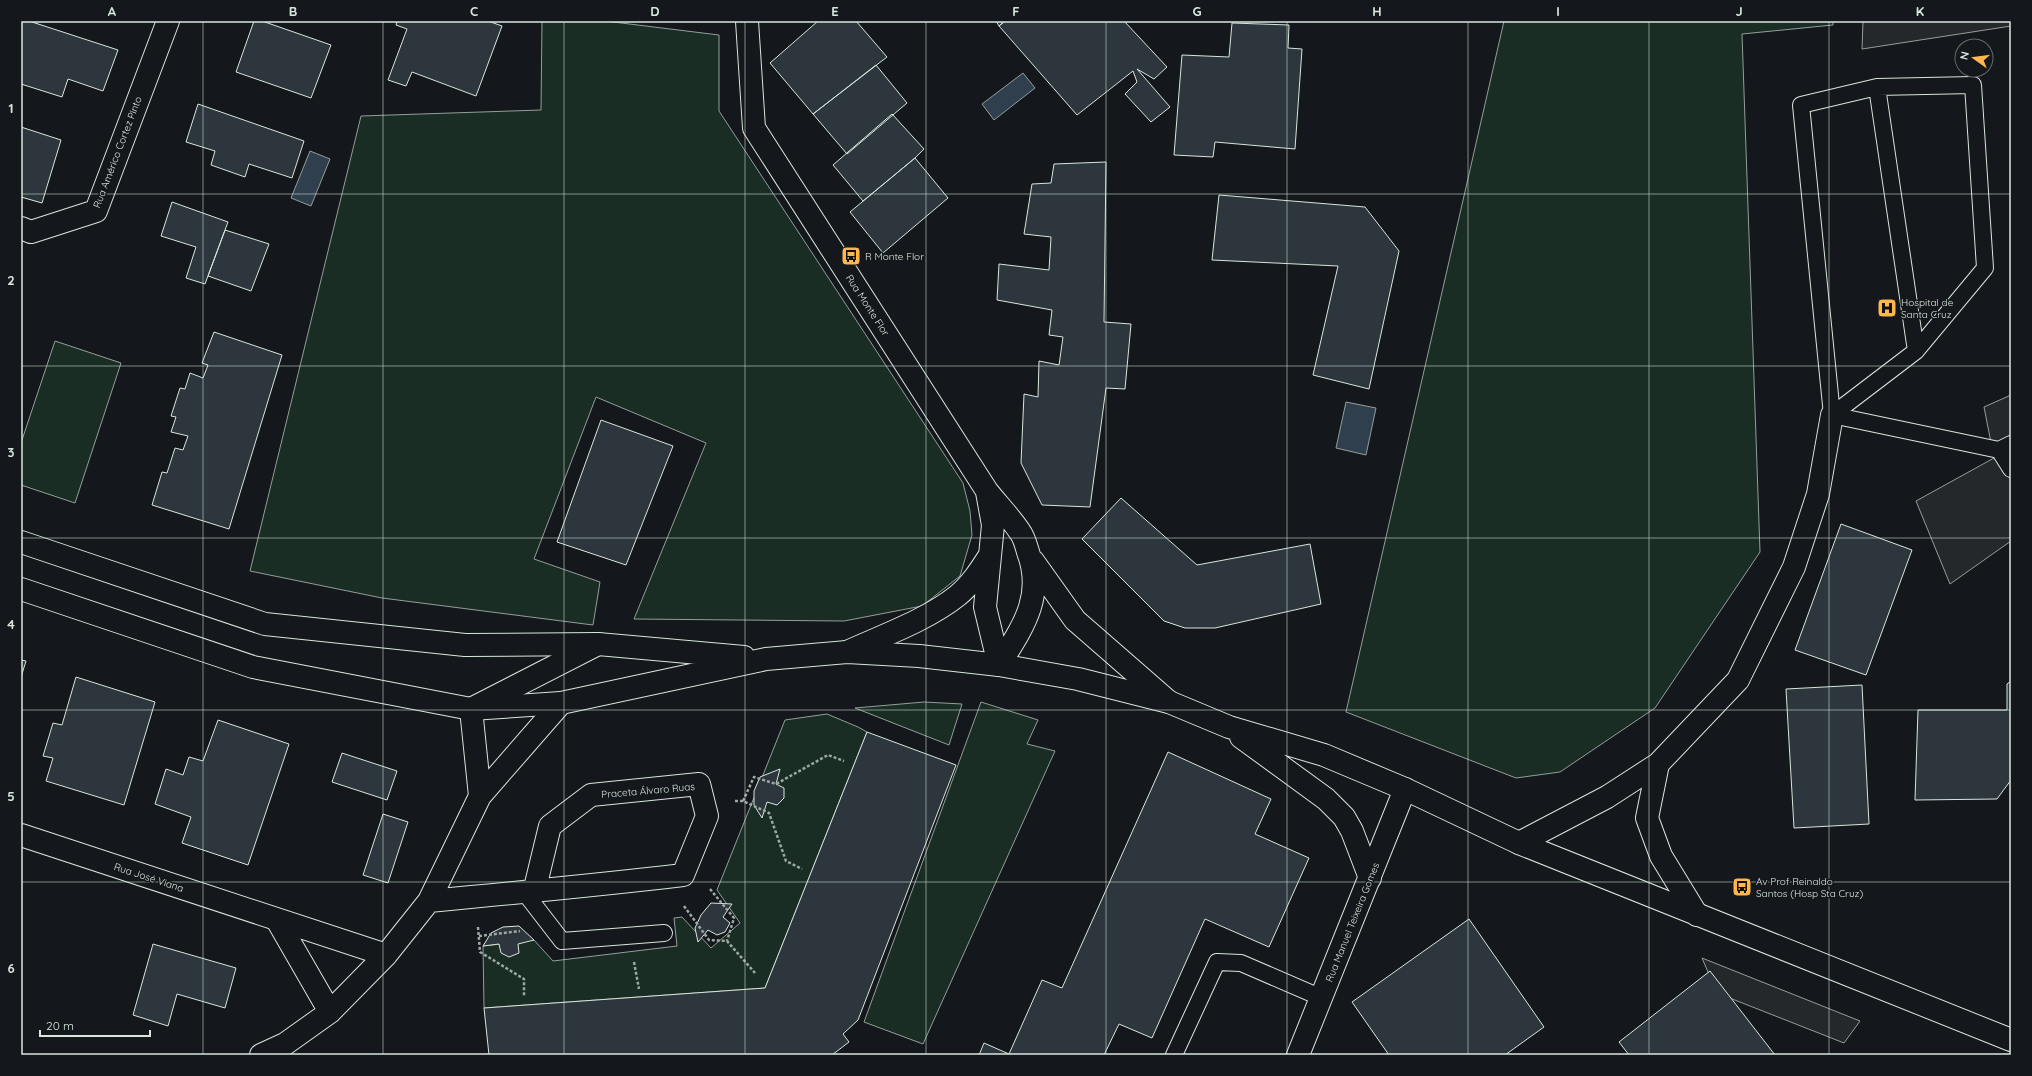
<svg xmlns="http://www.w3.org/2000/svg" width="2032" height="1076" viewBox="0 0 2032 1076" font-family="Quicksand,sans-serif">
  <style>
    .green { fill: #1a2d24; stroke: #939e99 }
    .parking { fill: #24282b; stroke: #939e99 }
    .water { fill: #2f3f4d; stroke: #939e99 }
    .building { fill: #2c363c; stroke: #d8e6dc }
    .lines { fill: none; stroke-linecap: round; stroke-linejoin: round }
    .service-casing { stroke: #d8e6dc; stroke-width: 18 }
    .minor-casing { stroke: #d8e6dc; stroke-width: 24 }
    .tertiary-casing { stroke: #d8e6dc; stroke-width: 24 }
    .path { stroke: #9da8a2; stroke-width: 2.5; stroke-dasharray: 3 2; stroke-linecap: butt }
    .service { stroke: #14181c; stroke-width: 16 }
    .minor { stroke: #14181c; stroke-width: 22 }
    .tertiary { stroke: #14181c; stroke-width: 22 }
    .grid { fill: none; stroke: #d8e6dc; stroke-width: 1; stroke-opacity: 0.55 }
    .labels { text-anchor: middle; stroke-width: 3; stroke-linejoin: round; paint-order: stroke }
    .street-label { font-size: 10px; fill: #d8e6dc; stroke: #14181c }
    .poi-label { font-size: 10px; fill: #d8e6dc; stroke: #14181c; text-anchor: start }
    .neatline { fill: none; stroke: #d8e6dc; stroke-width: 1.5 }
    .grid-label { font-size: 13px; text-anchor: middle; font-weight: bold; fill: #d8e6dc }
  </style>
  <rect width="100%" height="100%" fill="#14181c"/>
  <!-- green -->
  <path class="green" d="M542 21H605L719 35V111L963 483 970 511 972 535 960 576 922 606 844 621 634 619 706 443 596 397 534 559 600 582 593 625 382 598 250 571 361 116 541 110Z
    M1504 21H1833V25L1742 34 1760 552 1655 708 1560 772 1516 778 1346 712Z
    M55 341 121 363 75 503 21 485V443Z
    M924 702 962 704 949 745 855 708Z
    M981 702 1038 720 1027 744 1055 751 923 1044 864 1022Z
    M827 714 858 727 867 732 765 988 484 1008 483 946 534 940 553 961 677 946 674 918 682 917 711 948 740 923 717 890 785 720Z"/>
  <!-- parking -->
  <path class="parking" d="M1863 21H2011V26L1862 49Z
    M2011 395V541L1950 584 1916 501 1994 458 1984 407Z
    M1702 958 1860 1021 1844 1043 1717 993Z"/>
  <!-- water -->
  <path class="water" d="M1023 73 1035 88 994 120 982 104Z
    M310 151 330 159 311 206 291 198Z
    M1346 402 1376 408 1366 455 1336 448Z"/>
  <!-- building -->
  <path class="building" d="M21 21H29L118 50 103 91 68 79 62 97 21 84Z
    M254 21H262L331 45 311 98 236 72Z
    M397 21H488L502 26 476 96 412 72 406 86 388 80 407 29 396 25Z
    M818 21H856L887 57 813 114 770 63Z
    M996 21H1005L999 26Z
    M1005 21H1124L1167 67 1154 79 1137 69 1170 107 1151 122 1125 94 1137 82 1133 71 1077 115 999 26Z
    M1232 23 1289 25 1288 48 1302 49 1295 149 1215 142 1213 157 1174 155 1182 55 1229 57Z
    M876 65 907 103 847 154 813 114Z
    M198 104 304 141 292 178 249 164 245 177 211 165 215 151 186 142Z
    M892 114 924 149 915 158 863 201 833 165Z
    M21 127 61 140 42 203 21 197Z
    M915 158 948 198 883 253 850 212Z
    M1106 162 1104 322 1131 324 1125 389 1106 388 1090 507 1042 505 1021 463 1024 394 1038 397 1039 361 1059 365 1063 337 1049 335 1052 310 997 300 999 264 1049 270 1051 237 1024 234 1032 184 1051 183 1054 164Z
    M1219 195 1365 207 1399 251 1369 389 1313 375 1338 266 1212 260Z
    M172 202 228 222 205 284 186 278 196 247 161 236Z
    M225 230 269 244 251 291 208 276Z
    M214 332 282 355 229 529 152 505 162 472 167 473 175 448 183 450 188 436 171 432 176 417 171 416 180 388 185 389 190 373 203 378 208 365 202 363Z
    M601 420 673 446 626 565 557 542Z
    M1121 498 1197 565 1310 544 1321 604 1215 628H1185L1164 621 1082 539Z
    M1841 524 1912 550 1866 675 1795 650Z
    M21 660 26 661 21 677Z
    M76 677 155 702 124 805 46 781 53 758 43 756 53 723 62 725Z
    M2011 681V780L1997 799 1915 800 1918 710H2007V684Z
    M1862 685 1869 824 1794 828 1786 689Z
    M218 720 289 744 248 865 182 843 191 817 155 804 166 769 183 775 189 757 203 761Z
    M867 732 956 765 858 1020 843 1034 849 1042 832 1055H489L484 1008 765 988Z
    M1168 752 1271 799 1255 834 1309 858 1269 947 1205 919 1152 1038 1119 1024 1104 1055H979L984 1043 1009 1054 1042 980 1062 988Z
    M342 753 397 771 387 800 332 782Z
    M780 769 776 784 784 788V798L777 805 767 802 762 818 754 805V791L760 777Z
    M383 814 408 822 388 883 363 875Z
    M711 903 732 904 723 917 730 923 725 932 717 935 708 930 698 942 695 928 701 915Z
    M1469 919 1544 1027 1505 1055H1389L1352 1002Z
    M519 926 534 940 518 944 519 953 509 957 501 953 499 944 483 946 491 933 503 927Z
    M153 944 236 968 225 1008 177 994 168 1026 133 1015Z
    M1710 971 1775 1055H1629L1619 1042Z"/>
  <g class="lines">
    <!-- service casing -->
    <g class="service-casing">
      <path id="service" d="M1877 87 1916 351
        M1832 415 1916 351 1985 268 1973 85 1877 87 1801 105 1832 415 1999 450
        M2011 444 1999 450 2011 469
        M525 893 562 941 664 933
        M1174 1055 1217 962 1241 963 1322 998"/>
    </g>
    <!-- minor casing -->
    <g class="minor-casing">
      <path id="minor" d="M747 21 754 128 987 491C998 505 1011 518 1020 532 1024 537 1026 545 1028 552 1045 597 1022 628 999 665
        M21 228 31 232 96 211 168 21
        M987 492 993 525 985 607 999 665
        M1033 561 1075 620 1169 702
        M847 652C882 636 927 620 957 596 971 585 981 569 990 555
        M1658 764 1647 818 1661 856 1697 915
        M480 796 471 709 598 644
        M21 835 386 955
        M1519 843 1607 797 1658 764 1738 680 1794 567 1818 494 1832 415
        M429 901C514 893 599 885 683 875L707 816 699 784 591 795 550 826 534 892
        M277 920 330 1012
        M261 1055 285 1044 330 1012 386 955 429 901 480 796 561 703
        M1298 1055 1405 789"/>
    </g>
    <!-- tertiary casing -->
    <g class="tertiary-casing">
      <path id="tertiary" d="M21 542 265 624 465 645 598 644 744 657
        M21 589 253 667 471 709 561 703 766 659 847 652 919 656 999 665 1078 679 1169 702 1229 727 1324 755 1405 789 1519 843 2011 1040
        M1241 737 1326 799 1344 817 1352 831 1370 878"/>
    </g>
    <!-- path -->
    <path class="path" d="M735 801H743L769 813 786 861 802 869
      M743 801 754 777 776 784 828 755 844 761
      M710 889 734 918 727 941
      M684 906 709 940 727 941 755 973
      M478 927 480 952 524 979V996
      M479 936 520 931
      M634 962 639 989"/>
    <!-- service -->
    <use href="#service" class="service"/>
    <!-- minor -->
    <use href="#minor" class="minor"/>
    <!-- tertiary -->
    <use href="#tertiary" class="tertiary"/>
  </g>
  <!-- grid -->
  <path class="grid" d="M203 21V1055M383 21V1055M564 21V1055M745 21V1055M926 21V1055M1106 21V1055M1287 21V1055M1468 21V1055M1649 21V1055M1829 21V1055M21 194H2011M21 366H2011M21 538H2011M21 710H2011M21 882H2011"/>
  <!-- icons -->
  <defs>
    <g id="bus-square" transform="scale(1)"><rect x="-9" y="-9" width="18" height="18" rx="4" fill="#ffb74d" stroke="#14181c"/><path d="M-5-6H5V4H4V6H2V4H-2V6H-4V4H-5ZM-3.5-4V0h7V-4ZM-3.5 1.2v1.5H-2V1.2ZM2 1.2v1.5H3.5V1.2Z" fill="#111"/></g>
    <g id="hospital-square" transform="scale(1)"><rect x="-9" y="-9" width="18" height="18" rx="4" fill="#ffb74d" stroke="#14181c"/><path d="M-5-5h3v3.5h4V-5h3V5h-3V1.5h-4V5h-3Z" fill="#111"/></g>
  </defs>
  <g fill-rule="evenodd">
    <use href="#bus-square" x="851" y="256"/>
    <use href="#hospital-square" x="1887" y="308"/>
    <use href="#bus-square" x="1742" y="887"/>
  </g>
  <g class="labels">
    <!-- street labels -->
    <g class="street-label">
      <text transform="translate(117 152) rotate(-69)" y="4">Rua Américo Cortez Pinto</text>
      <text transform="translate(868 305) rotate(57)" y="4">Rua Monte Flor</text>
      <text transform="translate(648 790) rotate(-5)" y="4">Praceta Álvaro Ruas</text>
      <text transform="translate(149 877) rotate(18)" y="4">Rua José Viana</text>
      <text transform="translate(1352 922) rotate(-68)" y="4">Rua Manuel Teixeira Gomes</text>
    </g>
    <!-- poi labels -->
    <g class="poi-label">
      <text x="865" y="260">R Monte Flor</text>
      <text x="1901" y="306">Hospital de<tspan x="1901" dy="12">Santa Cruz</tspan></text>
      <text x="1756" y="885">Av Prof Reinaldo<tspan x="1756" dy="12">Santos (Hosp Sta Cruz)</tspan></text>
    </g>
  </g>
  <!-- border -->
  <rect width="2032" height="1076" fill="none" stroke="#14181c" stroke-width="44"/>
  <!-- north arrow -->
  <g transform="translate(1974 58) rotate(284)"><circle r="19" fill="#14181c" stroke="#626a69"/>
  <path d="M0-3L7 15L0 10L-7 15Z" fill="#ffb74d"/>
  <text y="-6" font-size="11" font-weight="bold" text-anchor="middle" fill="#d8e6dc">N</text>
  </g>
  <!-- scale -->
  <path d="M40 1030v6h110v-6" fill="none" stroke="#d8e6dc" stroke-width="2"/>
  <text x="46" y="1030" font-size="12" fill="#d8e6dc" stroke="#14181c" stroke-width="3" paint-order="stroke">20 m</text>
  <rect x="22" y="22" width="1988" height="1032" class="neatline"/>
  <g class="grid-label">
    <text x="112" y="16">A</text>
    <text x="293" y="16">B</text>
    <text x="474" y="16">C</text>
    <text x="655" y="16">D</text>
    <text x="835" y="16">E</text>
    <text x="1016" y="16">F</text>
    <text x="1197" y="16">G</text>
    <text x="1377" y="16">H</text>
    <text x="1558" y="16">I</text>
    <text x="1739" y="16">J</text>
    <text x="1920" y="16">K</text>
    <text x="11" y="113">1</text>
    <text x="11" y="285">2</text>
    <text x="11" y="457">3</text>
    <text x="11" y="629">4</text>
    <text x="11" y="801">5</text>
    <text x="11" y="973">6</text>
  </g>
</svg>
